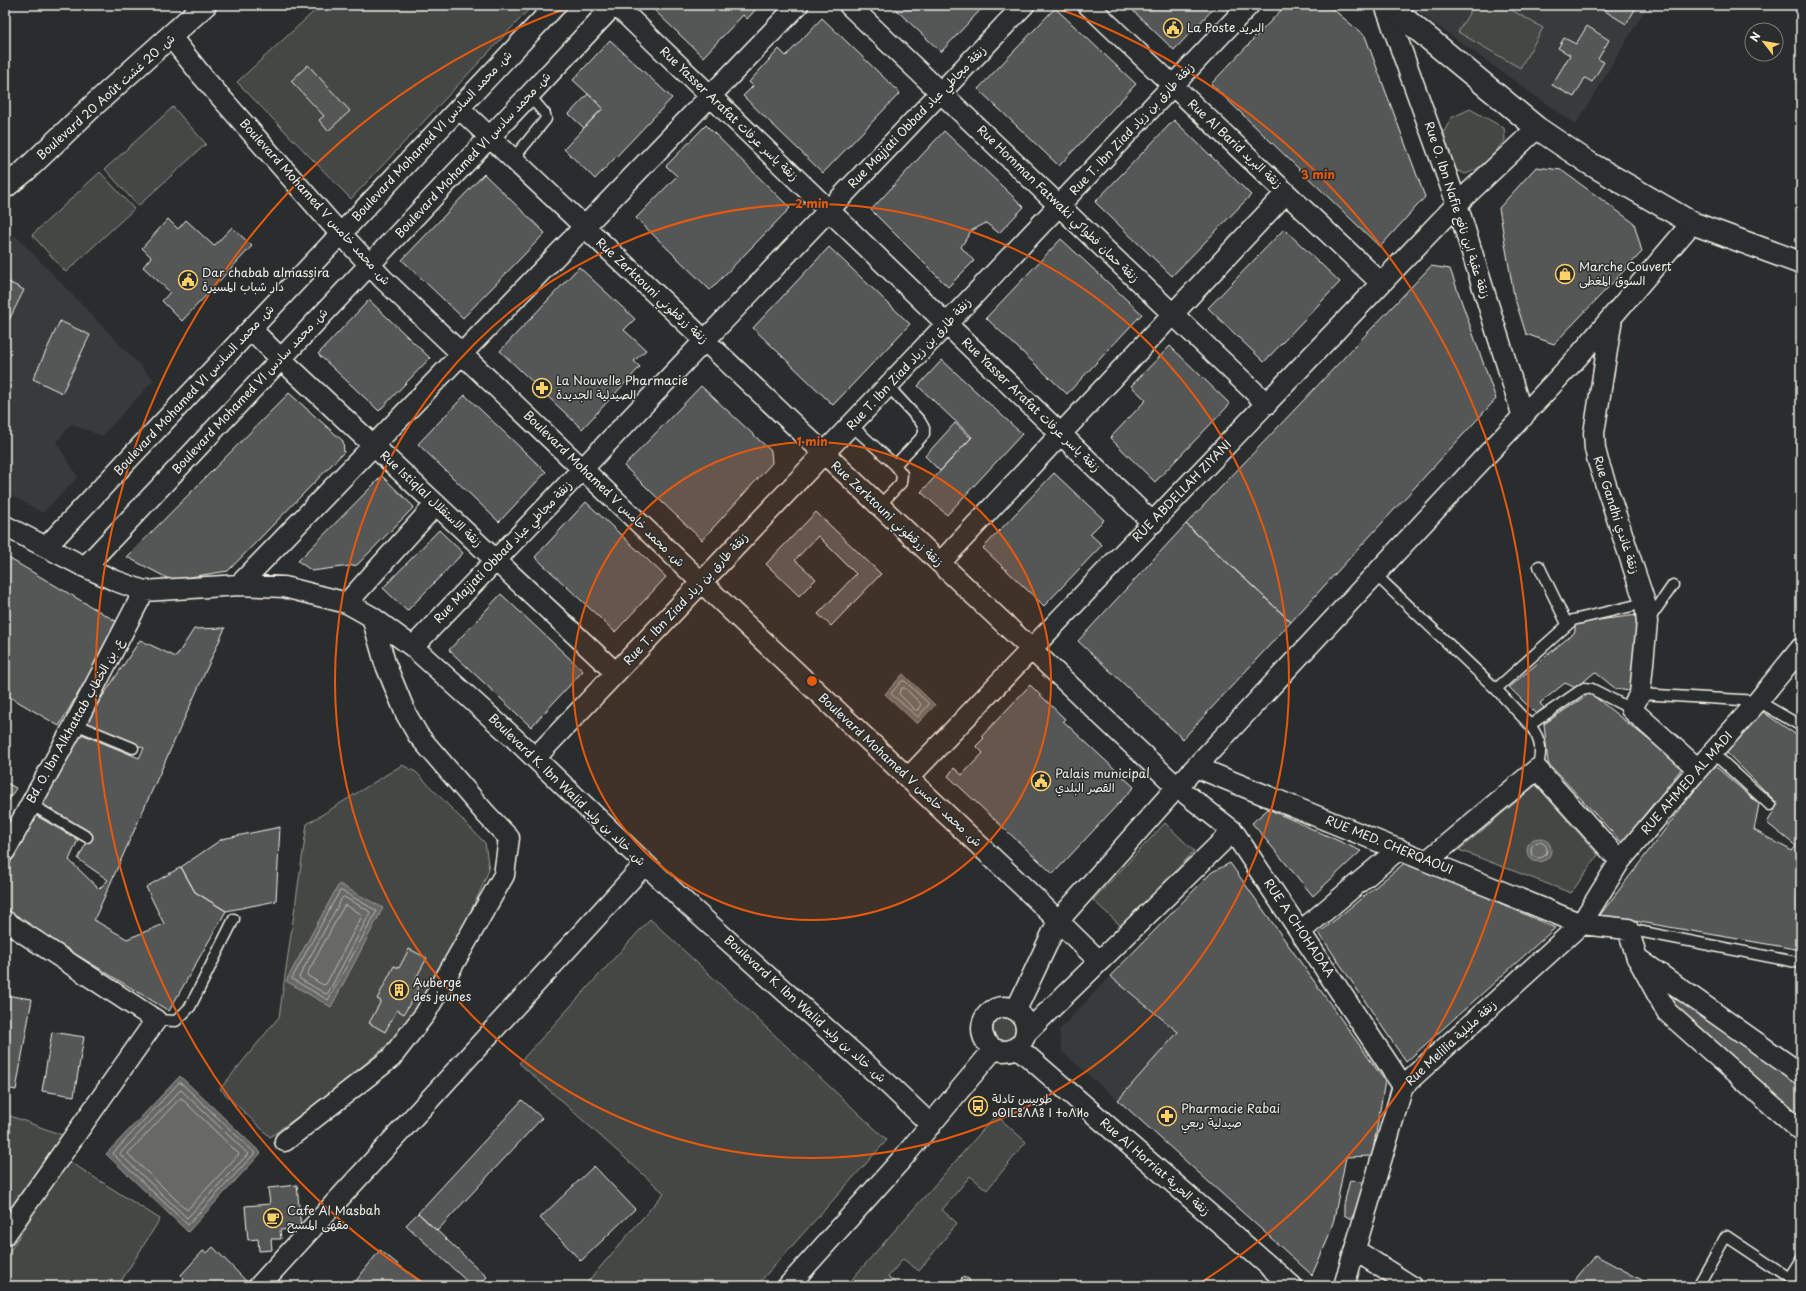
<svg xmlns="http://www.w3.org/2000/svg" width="1806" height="1291" viewBox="0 0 1806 1291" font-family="'Playpen Sans','Playpen Sans Arabic','Noto Sans Tifinagh',sans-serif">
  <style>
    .built { fill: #373a3a }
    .green { fill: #444645; stroke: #9c9c96 }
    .water { fill: #676866; stroke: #9f9f9a }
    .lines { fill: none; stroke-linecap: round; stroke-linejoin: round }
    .shore { stroke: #bcbab4; stroke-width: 1 }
    .building { fill: #555756; stroke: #f4f1e8 }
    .service-casing { stroke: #f4f1e8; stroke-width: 13 }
    .minor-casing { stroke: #f4f1e8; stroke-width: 23 }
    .secondary-casing { stroke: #f4f1e8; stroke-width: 25 }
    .service { stroke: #2a2d2e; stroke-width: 10 }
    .minor { stroke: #2a2d2e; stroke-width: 20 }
    .secondary { stroke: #2a2d2e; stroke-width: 22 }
    .ring { fill: none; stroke: #e8590c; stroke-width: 2 }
    .labels { text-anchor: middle; stroke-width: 3; stroke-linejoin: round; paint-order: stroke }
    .poi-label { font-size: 12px; fill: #f4f1e8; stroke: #2a2d2e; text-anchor: start }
    .street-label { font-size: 12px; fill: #f4f1e8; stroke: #2a2d2e }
    .centre { fill: #e8590c; stroke: #2a2d2e; stroke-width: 2 }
    .ring-label { font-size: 12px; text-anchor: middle; font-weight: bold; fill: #e8590c; stroke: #2a2d2e; stroke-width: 3; stroke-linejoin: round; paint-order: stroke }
  </style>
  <rect width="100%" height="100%" fill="#2a2d2e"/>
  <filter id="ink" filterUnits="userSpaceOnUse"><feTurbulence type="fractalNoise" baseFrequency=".025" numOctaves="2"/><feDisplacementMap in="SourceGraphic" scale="8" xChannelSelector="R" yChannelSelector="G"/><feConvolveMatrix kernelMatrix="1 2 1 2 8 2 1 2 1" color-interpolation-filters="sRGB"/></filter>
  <g filter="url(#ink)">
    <!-- built -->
    <path class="built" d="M1413 5H1648L1576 125 1411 7Z
      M15 235 154 380 102 436 71 424 56 442 78 477 43 513 5 492V244Z
      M1110 976 1177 1032 1118 1100 1062 1052 1059 1030Z"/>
    <!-- green -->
    <path class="green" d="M321 5H533L351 199 237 82Z
      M1474 5H1503L1543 28 1520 68 1458 32Z
      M173 107 206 144 138 206 105 169Z
      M1470 109 1504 128 1505 140C1493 154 1483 169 1465 174L1452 168 1444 132 1451 118Z
      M100 172 134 209 66 272 32 235Z
      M402 765 416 772 485 843 489 870 478 896 437 979 412 1020 392 1041 338 1087 270 1137 220 1089 279 1017 307 824Z
      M1536 785 1598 855 1571 893 1459 850Z
      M1165 823 1194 851 1122 927 1093 900Z
      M650 919 887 1140 756 1286H584L664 1193 519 1063Z
      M990 1029a14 14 0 1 1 28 0a14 14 0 1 1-28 0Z
      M5 1114 62 1135 5 1215Z
      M996 1115 1026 1142 987 1190 970 1176 942 1210 957 1223 919 1271 903 1259 888 1277 899 1286H846Z
      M67 1160 160 1219 118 1286H5V1259Z"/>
    <!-- water -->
    <path class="water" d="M903 674 935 705 917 724 885 694Z
      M1527 850a12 12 0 1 1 24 0a12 12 0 1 1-24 0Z
      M339 884 383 908 331 1007 286 981Z
      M180 1076 261 1153 188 1232 106 1154Z"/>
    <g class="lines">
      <!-- shore -->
      <path class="shore" d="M902 681H905L929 704 918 717 891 694Z
        M902 688H905L921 704 918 710H915L899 694Z
        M1531 850a8 8 0 1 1 16 0a8 8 0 1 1-16 0Z
        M340 891H342L377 911 328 1000 292 979Z
        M344 897 369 911 370 913 328 993 326 994 300 979 299 977 342 898Z
        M347 906 361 914 362 916 326 984 323 985 308 976 307 974 344 906Z
        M180 1082 255 1153 188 1225 113 1154Z
        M181 1090 248 1154 187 1218 120 1154Z
        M181 1098 239 1154 187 1210 128 1154Z"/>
    </g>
    <!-- building -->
    <path class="building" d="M649 5H760L747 19 743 15 703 57Z
      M891 5H985L941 52Z
      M1127 5H1217L1174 50Z
      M1286 5H1328L1365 36 1425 197 1380 247 1211 84Z
      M1609 5H1638L1626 24 1605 11Z
      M1055 8 1136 84 1059 166 978 89Z
      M822 18 900 93 823 173 743 96 753 86 749 82 779 49 786 56Z
      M1587 26 1609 40 1598 59 1604 62 1592 82 1585 78 1574 97 1552 85 1570 55 1558 48 1564 38 1576 44Z
      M610 40 672 98 595 179 564 149 603 108 573 80Z
      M308 65 350 111 328 131 319 120 324 116 291 81Z
      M588 94 603 108 584 128 569 114Z
      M1174 120 1251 195 1172 276 1095 202Z
      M706 125 790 208 710 290 636 218 677 176 666 166Z
      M944 131 1024 207 999 233 986 223 971 231 961 247 974 261 948 287 871 210Z
      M1536 167 1561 170 1634 223 1642 252 1554 344 1526 334 1514 296 1499 208Z
      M484 174 545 233 463 318 402 260Z
      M168 219 178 229 186 220 214 246 232 227 252 246 182 321 162 301 170 292 143 267 151 257 142 248Z
      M1284 229 1340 282 1264 362 1208 308Z
      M1061 239 1142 314 1067 394 986 318Z
      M829 247 910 324 833 405 753 328Z
      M1431 266 1450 269 1496 399 1291 622 1186 524Z
      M579 267 635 319 624 330 646 350 634 361 640 367 582 429 500 351Z
      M5 280 24 290 5 328Z
      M369 300 430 358 379 411 318 354Z
      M60 321 90 335 62 393 33 379Z
      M1170 346 1230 404 1155 482 1110 438 1146 400 1131 386Z
      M942 360 1022 434 947 515 921 492 972 437 918 386Z
      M701 386 771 451 772 463 702 540 624 466Z
      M289 393 343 441 344 452 228 571 171 580 127 557Z
      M465 395 546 472 499 522 418 444Z
      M955 423 971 438 940 471 925 456Z
      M1054 473 1104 520 1090 534 1102 545 1044 606 983 548Z
      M382 476 414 507 357 565 312 571 298 561Z
      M586 502 666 577 615 632 535 557Z
      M816 512 881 574 831 626 818 614 856 574 818 536 795 560 816 579 799 596 766 564Z
      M1186 524 1291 622 1183 739 1078 641Z
      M439 530 463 553 407 611 383 588Z
      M5 556 119 623 59 726 5 694Z
      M501 594 583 671 531 727 449 650Z
      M1637 615 1641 648 1637 666 1629 691 1616 689 1595 672 1576 688 1565 683 1540 703 1544 708 1536 714 1509 687 1575 632V623Z
      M225 628 94 920 127 939 164 924 146 887 181 867 195 892 226 911 169 1011 8 913 5 905V877L30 812 78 840 69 860 99 889 108 880 78 859 91 834 40 804 79 733 139 758 144 748 85 723 140 640 176 657 194 629Z
      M1030 685 1065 719 1063 721 1134 787 1053 874 948 776 954 768 962 775 983 753 976 746 984 738 982 736Z
      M1590 693 1683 767 1622 843 1548 763 1544 724Z
      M1757 708 1801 738V950L1600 915 1714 765 1759 804 1754 830 1792 851 1796 846 1767 823 1778 804 1725 751Z
      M5 782 16 788 5 806Z
      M1268 809 1361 851 1313 896 1252 823Z
      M280 827 276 901 226 911 195 892 181 867 222 839Z
      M1407 861 1555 928 1406 1062 1319 933Z
      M1230 863 1385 1081 1372 1156 1346 1157 1334 1219 1327 1241 1312 1275 1118 1100 1178 1032 1110 976 1212 872Z
      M409 949 427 958 416 978 422 981 404 1014 397 1010 385 1032 369 1023 381 1001 377 999 394 966 399 968Z
      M1672 988 1801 1086V1121L1665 999Z
      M5 995 32 999 16 1090 5 1088Z
      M52 1032 84 1037 74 1096 42 1091Z
      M522 1100 542 1118 437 1231 418 1213Z
      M594 1166 635 1209 581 1261 540 1218Z
      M1350 1180 1370 1184 1351 1219 1344 1215V1204Z
      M297 1185 301 1228 280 1230 281 1239H271L272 1250 259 1251 258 1239 248 1240 245 1206 270 1204 268 1188Z
      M418 1213 487 1277 479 1286H472L406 1225Z
      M213 1247 247 1282 243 1286H176L184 1278 181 1275 203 1251 207 1253Z
      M380 1250 419 1281 415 1286H352Z
      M1595 1255 1653 1286H1570Z
      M962 1277 969 1279 971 1286H959Z"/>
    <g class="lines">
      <!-- service casing -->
      <g class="service-casing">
        <path id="service" d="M513 159 546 119 545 114 529 95
          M888 386 920 421 924 428V434L919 440 895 465
          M851 425 895 465 902 474 901 483 879 506
          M1539 566 1567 624
          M1376 575 1496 689 1530 725C1542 741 1542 751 1537 769
          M1648 621 1673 585
          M1496 689 1573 620 1645 603
          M1640 694 1758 701 1801 726
          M75 724 133 748
          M1530 725 1584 688 1592 689 1631 709
          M1712 752 1770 805
          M30 804 87 837
          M1628 929 1801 963
          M156 1020 176 1021 190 1007 234 919
          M1789 1278 1801 1284
          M1698 1286 1726 1236 1789 1278 1801 1259"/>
      </g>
      <!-- minor casing -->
      <g class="minor-casing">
        <path id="minor" d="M616 5 1153 523
          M849 5 1267 404
          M1088 5 1381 283
          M1385 5 1457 204 1523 417
          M171 37 203 77 329 221 383 279 719 599 1037 900 1099 961
          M459 108 1177 787 1233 831 1403 1086
          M1612 318 1594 433 1595 449 1598 461 1645 603 1647 622 1640 694 1631 709 1698 769
          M251 329 281 359 616 673
          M5 526 85 567 116 581 144 591 239 585 284 587 347 603 372 617 413 647 514 738 687 904 887 1083 931 1125
          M46 547 556 5
          M940 563 1286 193
          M85 567 614 5
          M239 585 798 5
          M347 603 436 504
          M413 647 1024 5
          M535 758 1249 5
          M1196 767 1581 924 1628 929 1637 958 1801 1074
          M908 778 1457 204 1537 128
          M5 851 75 724 144 591
          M1427 861 1537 769 1620 861
          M5 921 156 1020 5 1235
          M1301 931 1399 849
          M1639 961 1667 1012 1801 1131
          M982 1029a22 22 0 1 1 44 0a22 22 0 1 1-44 0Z
          M1016 1010 1058 921 1177 787 1577 358 1692 223
          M1027 1032 1233 831
          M1017 1047 1292 1286
          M285 1141 391 1058 425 1014 504 875 509 838 486 814 418 735 406 714 385 663 372 617
          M1355 1250 1411 1286
          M259 1286 645 864
          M788 1286 902 1159 993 1050
          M1344 1286 1403 1086 1581 924 1620 861 1698 769 1758 701 1801 648"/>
      </g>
      <!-- secondary casing -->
      <g class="secondary-casing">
        <path id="secondary" d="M1388 5 1537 128 1589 163 1692 223 1801 263
          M5 187 25 171 96 103 205 5"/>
      </g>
      <!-- service -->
      <use href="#service" class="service"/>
      <!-- minor -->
      <use href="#minor" class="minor"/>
      <!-- secondary -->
      <use href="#secondary" class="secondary"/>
    </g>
  </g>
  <!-- distance rings -->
  <circle cx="812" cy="681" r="239" fill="#e8590c" fill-opacity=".12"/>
  <g class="ring">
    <circle cx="812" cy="681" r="239"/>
    <circle cx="812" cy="681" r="477"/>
    <path d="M427 1285A716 716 0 0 1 573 6M1051 6A716 716 0 0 1 1197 1285"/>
  </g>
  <!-- icons -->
  <defs>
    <g id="civic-ring" transform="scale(1)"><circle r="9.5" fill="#2a2d2e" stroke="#ffd166" stroke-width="1.5"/><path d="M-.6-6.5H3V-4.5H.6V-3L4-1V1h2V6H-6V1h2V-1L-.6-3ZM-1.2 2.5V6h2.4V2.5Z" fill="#ffd166"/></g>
    <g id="shop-ring" transform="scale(1)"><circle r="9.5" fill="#2a2d2e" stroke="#ffd166" stroke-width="1.5"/><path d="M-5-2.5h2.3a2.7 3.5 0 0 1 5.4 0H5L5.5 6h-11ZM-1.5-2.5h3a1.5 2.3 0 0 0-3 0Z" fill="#ffd166"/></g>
    <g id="pharmacy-ring" transform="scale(1)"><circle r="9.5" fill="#2a2d2e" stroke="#ffd166" stroke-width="1.5"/><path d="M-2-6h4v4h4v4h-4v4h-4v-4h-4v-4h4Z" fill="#ffd166"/></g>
    <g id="building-ring" transform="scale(1)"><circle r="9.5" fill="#2a2d2e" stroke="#ffd166" stroke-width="1.5"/><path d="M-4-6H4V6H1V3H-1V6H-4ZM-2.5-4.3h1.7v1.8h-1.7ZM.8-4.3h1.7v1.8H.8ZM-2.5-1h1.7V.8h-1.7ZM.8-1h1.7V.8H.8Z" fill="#ffd166"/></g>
    <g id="bus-ring" transform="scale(1)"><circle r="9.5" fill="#2a2d2e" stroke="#ffd166" stroke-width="1.5"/><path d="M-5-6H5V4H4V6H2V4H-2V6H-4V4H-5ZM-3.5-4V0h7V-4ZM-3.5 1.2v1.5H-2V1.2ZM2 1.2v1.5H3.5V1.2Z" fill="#ffd166"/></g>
    <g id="cafe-ring" transform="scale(1)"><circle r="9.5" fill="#2a2d2e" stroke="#ffd166" stroke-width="1.5"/><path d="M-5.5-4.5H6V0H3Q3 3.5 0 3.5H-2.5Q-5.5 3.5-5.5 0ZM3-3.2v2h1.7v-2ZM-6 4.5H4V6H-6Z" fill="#ffd166"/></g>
  </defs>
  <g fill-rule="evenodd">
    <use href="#civic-ring" x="1173" y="28"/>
    <use href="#shop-ring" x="1565" y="274"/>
    <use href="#civic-ring" x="188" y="280"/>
    <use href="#pharmacy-ring" x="542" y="388"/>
    <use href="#civic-ring" x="1041" y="781"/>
    <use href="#building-ring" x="399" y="990"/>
    <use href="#bus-ring" x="978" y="1106"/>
    <use href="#pharmacy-ring" x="1167" y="1116"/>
    <use href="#cafe-ring" x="273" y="1218"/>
  </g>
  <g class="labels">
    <!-- poi labels -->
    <g class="poi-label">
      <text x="1187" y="32">La Poste البريد</text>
      <text x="1579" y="271">Marche Couvert<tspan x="1579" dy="14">السوق المغطى</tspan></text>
      <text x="202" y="277">Dar chabab almassira<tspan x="202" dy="14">دار شباب المسيرة</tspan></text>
      <text x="556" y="385">La Nouvelle Pharmacie<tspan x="556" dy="14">الصيدلية الجديدة</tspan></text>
      <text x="1055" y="778">Palais municipal<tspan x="1055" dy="14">القصر البلدي</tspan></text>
      <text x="413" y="987">Auberge<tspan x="413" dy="14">des jeunes</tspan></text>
      <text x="992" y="1103">طوبيس تادلة<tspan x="992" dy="14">ⴰⵙⵏⵎⵓⴷⴷⵓ ⵏ ⵜⴰⴷⵍⴰ</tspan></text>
      <text x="1181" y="1113">Pharmacie Rabai<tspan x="1181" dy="14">صيدلية ربعي</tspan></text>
      <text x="287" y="1215">Cafe Al Masbah<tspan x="287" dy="14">مقهى المسبح</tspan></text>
    </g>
    <!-- street labels -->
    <g class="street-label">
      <text transform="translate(106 97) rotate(-42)" y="4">Boulevard 20 Août ش. 20 غشت</text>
      <text transform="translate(729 114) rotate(44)" y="4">Rue Yasser Arafat زنقة ياسر عرفات</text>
      <text transform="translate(917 117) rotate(-46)" y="4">Rue Majjati Obbad زنقة مجاطي عباد</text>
      <text transform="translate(1132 129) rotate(-47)" y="4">Rue T. Ibn Ziad زنقة طارق بن زياد</text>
      <text transform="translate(432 136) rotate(-47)" y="4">Boulevard Mohamed VI ش. محمد السادس</text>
      <text transform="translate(1235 144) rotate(43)" y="4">Rue Al Barid زنقة البريد</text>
      <text transform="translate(473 155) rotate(-47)" y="4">Boulevard Mohamed VI ش. محمد سادس</text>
      <text transform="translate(315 202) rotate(48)" y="4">Boulevard Mohamed V ش. محمد خامس</text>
      <text transform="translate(1058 204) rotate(44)" y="4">Rue Homman Fatwaki زنقة حمان فطواكي</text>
      <text transform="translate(1457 210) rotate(72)" y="4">Rue O. Ibn Nafie زنقة عقبة ابن نافع</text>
      <text transform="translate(652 291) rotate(43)" y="4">Rue Zerktouni زنقة زرقطوني</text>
      <text transform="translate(909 364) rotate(-47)" y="4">Rue T. Ibn Ziad زنقة طارق بن زياد</text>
      <text transform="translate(194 390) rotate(-47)" y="4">Boulevard Mohamed VI ش. محمد السادس</text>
      <text transform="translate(250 391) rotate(-47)" y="4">Boulevard Mohamed VI ش. محمد سادس</text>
      <text transform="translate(1031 405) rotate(44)" y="4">Rue Yasser Arafat زنقة ياسر عرفات</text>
      <text transform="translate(604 489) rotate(44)" y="4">Boulevard Mohamed V ش. محمد خامس</text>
      <text transform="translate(1182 491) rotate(-46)" y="4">RUE ABDELLAH ZIYANI</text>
      <text transform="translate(431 499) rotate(43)" y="4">Rue Istiqlal زنقة الاستقلال</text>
      <text transform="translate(887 514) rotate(43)" y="4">Rue Zerktouni زنقة زرقطوني</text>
      <text transform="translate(1616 515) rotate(72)" y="4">Rue Gandhi زنقة غاندي</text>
      <text transform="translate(503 552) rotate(-46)" y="4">Rue Majjati Obbad زنقة مجاطي عباد</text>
      <text transform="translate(686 599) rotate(-47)" y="4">Rue T. Ibn Ziad زنقة طارق بن زياد</text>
      <text transform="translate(75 721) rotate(-61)" y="4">Bd. O. Ibn Alkhattab ع. بن الخطاب</text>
      <text transform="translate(900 770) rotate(43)" y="4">Boulevard Mohamed V ش. محمد خامس</text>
      <text transform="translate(1687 783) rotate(-49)" y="4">RUE AHMED AL MADI</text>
      <text transform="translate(567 790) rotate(44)" y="4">Boulevard K. Ibn Walid ش. خالد بن وليد</text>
      <text transform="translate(1389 845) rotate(22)" y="4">RUE MED. CHERQAOUI</text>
      <text transform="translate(1299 928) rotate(56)" y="4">RUE A CHOHADAA</text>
      <text transform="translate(805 1009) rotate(42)" y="4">Boulevard K. Ibn Walid ش. خالد بن وليد</text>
      <text transform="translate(1451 1043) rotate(-43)" y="4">Rue Melilia زنقة مليلية</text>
      <text transform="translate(1155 1167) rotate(41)" y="4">Rue Al Horriat زنقة الحرية</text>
    </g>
  </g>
  <circle cx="812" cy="681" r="6" class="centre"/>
  <g class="ring-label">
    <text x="1318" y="179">3 min</text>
    <text x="812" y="208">2 min</text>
    <text x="812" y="446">1 min</text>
  </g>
  <!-- margin -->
  <rect width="1806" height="1291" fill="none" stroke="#2a2d2e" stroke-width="20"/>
  <rect x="10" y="10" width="1786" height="1271" fill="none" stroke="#f4f1e8" stroke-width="1.5" filter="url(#ink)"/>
  <!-- north arrow -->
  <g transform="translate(1764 42) rotate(301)"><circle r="19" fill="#2a2d2e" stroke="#7b7b78"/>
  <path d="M0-3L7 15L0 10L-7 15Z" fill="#ffd166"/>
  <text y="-6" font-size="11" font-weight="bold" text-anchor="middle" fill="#f4f1e8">N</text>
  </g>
</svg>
